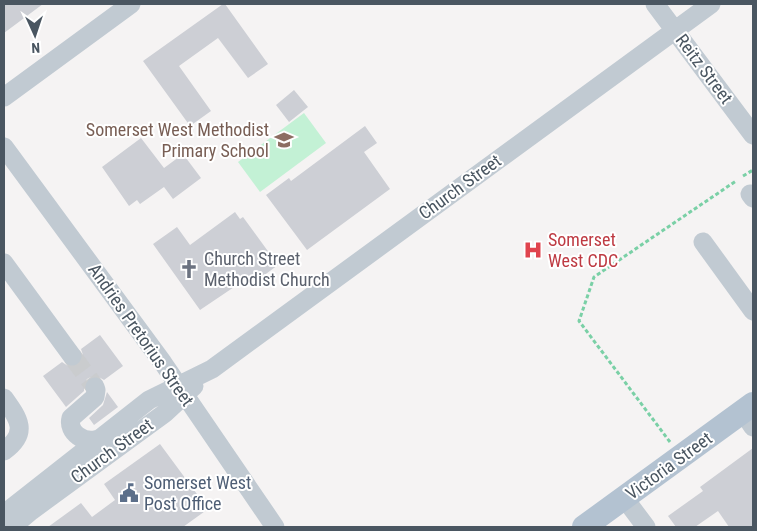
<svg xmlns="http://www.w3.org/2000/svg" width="757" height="531" viewBox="0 0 757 531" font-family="'Roboto Condensed',sans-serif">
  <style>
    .green { fill: #c3f1d5 }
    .building { fill: #cdcfd5 }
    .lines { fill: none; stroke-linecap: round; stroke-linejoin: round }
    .minor-tunnel { stroke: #caccce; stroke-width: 19; stroke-dasharray: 19 9; stroke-linecap: butt }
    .path { stroke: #7ad0a6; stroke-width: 3; stroke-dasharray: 4 2.5; stroke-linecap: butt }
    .minor { stroke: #c1cad2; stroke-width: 19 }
    .major { stroke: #b3c2d1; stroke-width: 24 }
    .labels { text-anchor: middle; stroke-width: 4; stroke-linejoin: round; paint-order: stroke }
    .street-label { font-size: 18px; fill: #4a5661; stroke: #fff }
    .education-label { font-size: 18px; fill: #785e54; stroke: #fff; text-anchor: end }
    .health-label { font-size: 18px; fill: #be3a42; stroke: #fff; text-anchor: start }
    .worship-label { font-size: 18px; fill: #5b616d; stroke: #fff; text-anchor: start }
    .service-label { font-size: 18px; fill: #4e5e75; stroke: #fff; text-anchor: start }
  </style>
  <rect width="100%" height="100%" fill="#f5f3f3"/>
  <!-- green -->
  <path class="green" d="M304 113 326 143 260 192 238 162Z"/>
  <!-- building -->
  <path class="building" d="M4 4H43L4 33Z
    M223 4H225L268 64 248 78 218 38 179 66 211 111 190 126 143 61Z
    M294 90 308 107 289 122 276 105Z
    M365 126 377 143 364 152 390 189 307 250 266 195 289 178 291 181Z
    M141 138 164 168 183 154 201 178 173 199 164 187 140 204 137 200 129 206 102 167Z
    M235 212 240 219 243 217 278 265 251 285 246 279 200 310 153 244 177 227 190 245Z
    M100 335 123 366 104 380 97 376 91 377 87 379 84 385V391L66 407 43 376 62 362 68 366 74 367 78 365 82 361 83 355 81 349Z
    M107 392 118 407 94 425 89 418 103 405Z
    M160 444 208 509 183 527H48L81 503 92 517 115 500 104 484Z
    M753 448V527H729L718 511 695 527H676L668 516 703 491 700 487Z"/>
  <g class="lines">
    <!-- minor-tunnel -->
    <path class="minor-tunnel" d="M72 356 95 387"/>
    <!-- path -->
    <path class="path" d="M743 176 753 170
      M670 442 579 321 594 277 736 181"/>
    <!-- minor -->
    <path class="minor" d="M655 4 753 135
      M4 97 131 4
      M4 147 163 363 275 527
      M750 194 753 198
      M703 242 753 311
      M4 263 72 356
      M95 387 96 390 95 397 71 418C67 433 85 444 98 439
      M4 398C19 419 29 433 4 451
      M743 412 753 427
      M625 499 646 527
      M4 514 149 400 212 369 711 4
      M12 527 31 511 165 413 194 386"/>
    <!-- major -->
    <path class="major" d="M584 527 753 404"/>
  </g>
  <!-- icons -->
  <defs>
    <g id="school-bare" transform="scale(1.5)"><path d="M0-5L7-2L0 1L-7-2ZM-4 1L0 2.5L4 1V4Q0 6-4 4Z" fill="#8d6e63" stroke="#fff" stroke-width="2.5" paint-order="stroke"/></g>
    <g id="hospital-bare" transform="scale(1.5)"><path d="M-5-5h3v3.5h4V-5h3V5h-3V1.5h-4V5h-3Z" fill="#e0444e" stroke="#fff" stroke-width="2.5" paint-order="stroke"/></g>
    <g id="church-bare" transform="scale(1.5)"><path d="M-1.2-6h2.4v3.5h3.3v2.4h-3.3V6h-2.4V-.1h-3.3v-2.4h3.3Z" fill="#6b7280" stroke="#fff" stroke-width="2.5" paint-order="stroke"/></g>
    <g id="civic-bare" transform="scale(1.5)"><path d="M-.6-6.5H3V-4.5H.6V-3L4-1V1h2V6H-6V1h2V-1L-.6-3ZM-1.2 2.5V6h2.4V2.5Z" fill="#5c6f8a" stroke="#fff" stroke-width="2.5" paint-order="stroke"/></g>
  </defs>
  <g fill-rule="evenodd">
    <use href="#school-bare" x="284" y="140"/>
    <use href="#hospital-bare" x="533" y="250"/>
    <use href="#church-bare" x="189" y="269"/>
    <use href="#civic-bare" x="129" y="493"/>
  </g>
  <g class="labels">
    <!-- street labels -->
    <g class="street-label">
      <text transform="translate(704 69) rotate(53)" y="6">Reitz Street</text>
      <text transform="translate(460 187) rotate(-36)" y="6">Church Street</text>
      <text transform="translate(141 335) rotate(55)" y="6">Andries Pretorius Street</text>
      <text transform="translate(112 451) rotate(-36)" y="6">Church Street</text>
      <text transform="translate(669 466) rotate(-36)" y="6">Victoria Street</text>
    </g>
    <!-- education labels -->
    <g class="education-label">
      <text x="269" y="136">Somerset West Methodist<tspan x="269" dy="21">Primary School</tspan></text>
    </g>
    <!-- health labels -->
    <g class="health-label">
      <text x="548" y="246">Somerset<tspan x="548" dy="21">West CDC</tspan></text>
    </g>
    <!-- worship labels -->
    <g class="worship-label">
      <text x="204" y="265">Church Street<tspan x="204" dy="21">Methodist Church</tspan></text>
    </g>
    <!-- service labels -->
    <g class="service-label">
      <text x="144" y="489">Somerset West<tspan x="144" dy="21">Post Office</tspan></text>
    </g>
  </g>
  <!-- border -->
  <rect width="757" height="531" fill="none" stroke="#4a5661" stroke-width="10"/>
  <!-- north arrow -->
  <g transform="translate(35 35) rotate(177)" stroke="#ffffff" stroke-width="4" paint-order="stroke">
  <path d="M0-4L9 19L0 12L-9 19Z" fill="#4a5661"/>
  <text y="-8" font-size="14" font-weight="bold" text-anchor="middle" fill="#4a5661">N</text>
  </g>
</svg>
